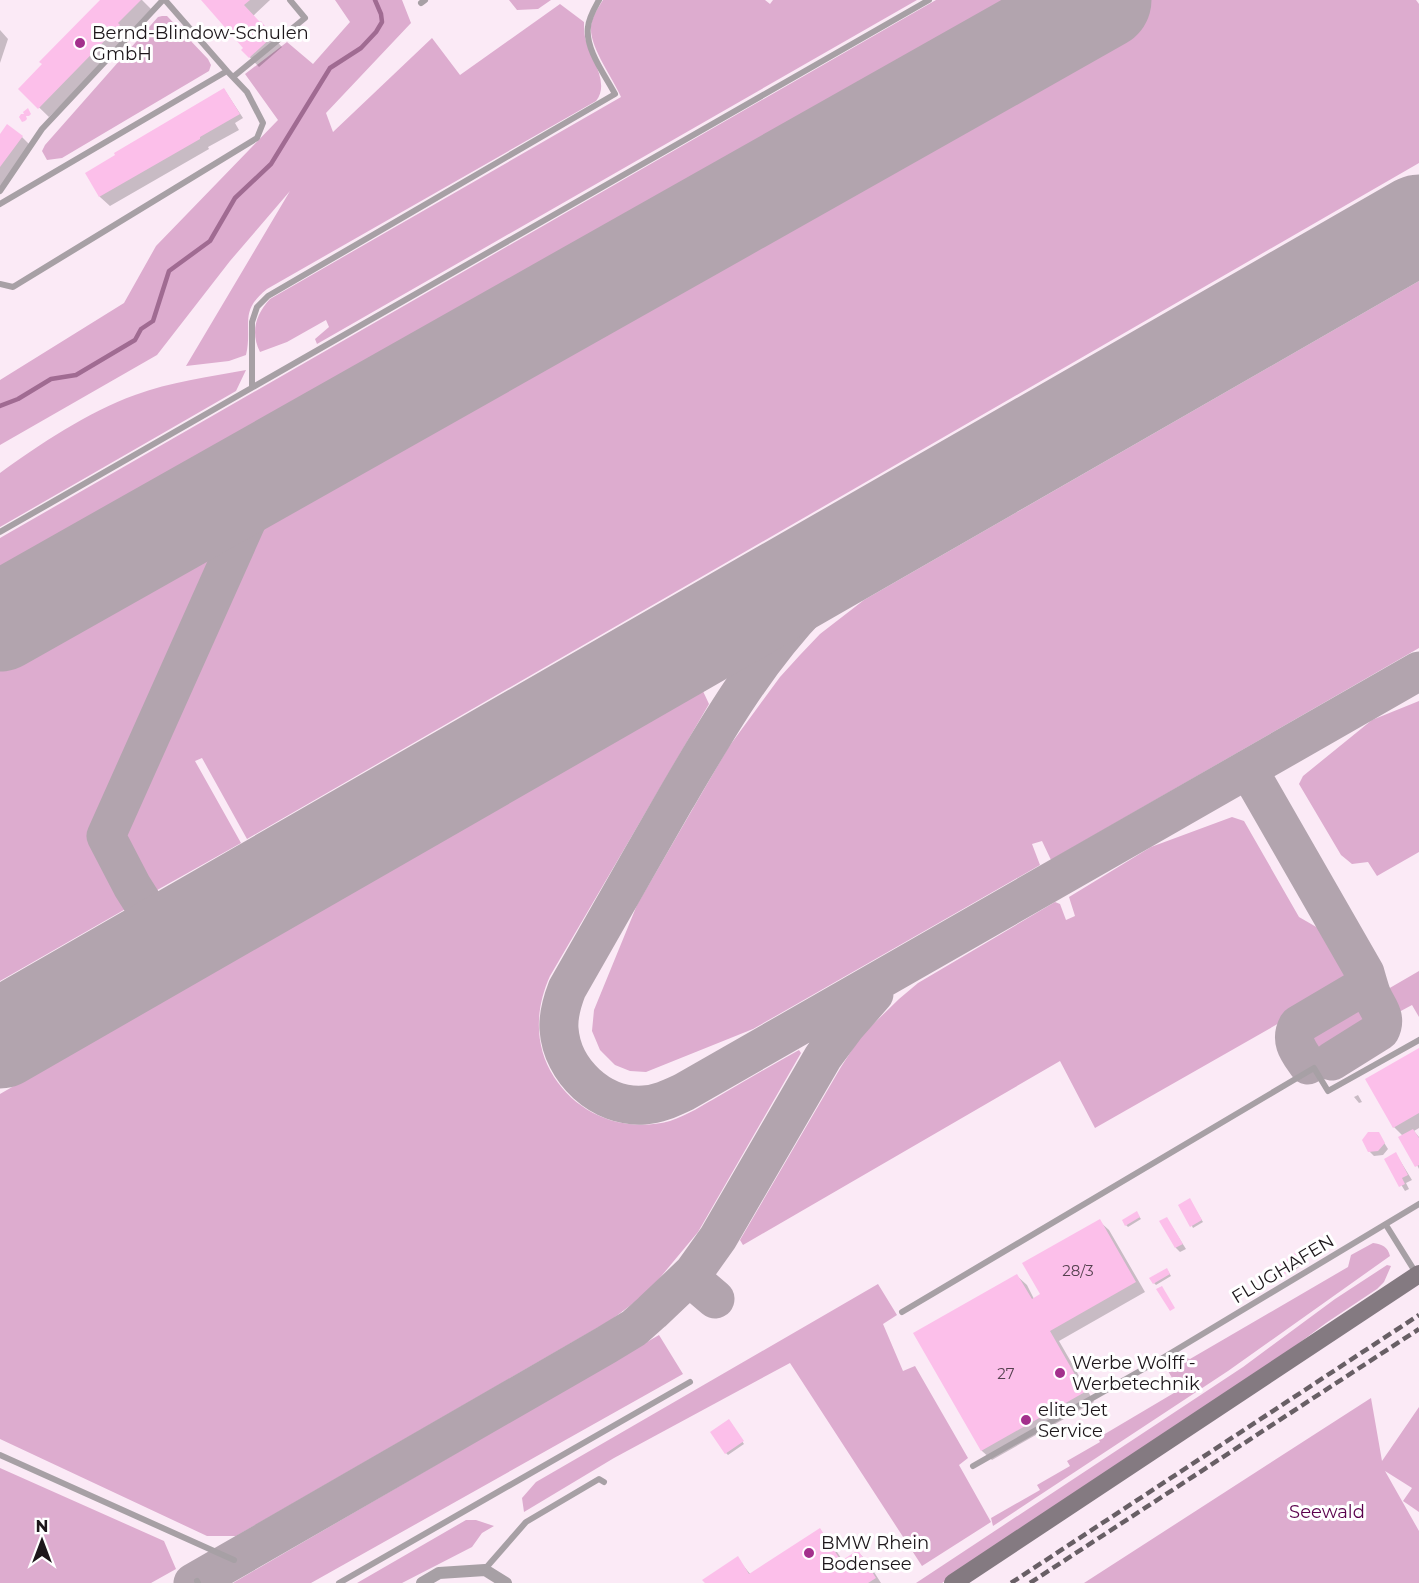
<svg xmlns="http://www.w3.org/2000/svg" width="1419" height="1583" viewBox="0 0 1419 1583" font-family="Montserrat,sans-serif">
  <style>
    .green { fill: #ddaccf }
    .shadow { fill: #0003 }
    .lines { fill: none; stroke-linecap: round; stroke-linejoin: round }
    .stream { stroke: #a06b92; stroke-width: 4.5 }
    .taxiway { stroke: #b2a4ae; stroke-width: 39 }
    .runway { stroke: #b2a4ae; stroke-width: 99 }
    .building { fill: #fcbfea }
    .lane { stroke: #a7a0a5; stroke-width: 6 }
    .street { stroke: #a7a0a5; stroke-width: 12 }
    .secondary { stroke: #847a81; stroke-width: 18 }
    .rail { stroke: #685f65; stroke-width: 4.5; stroke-dasharray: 9 4.5; stroke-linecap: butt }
    .poi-dot { fill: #a3308c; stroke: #fff; stroke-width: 2 }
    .labels { text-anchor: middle; stroke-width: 6; stroke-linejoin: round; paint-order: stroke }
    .number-label { font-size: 15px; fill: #55414f }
    .poi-label { font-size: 18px; fill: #1d171b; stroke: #fff; text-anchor: start }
    .street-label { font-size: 18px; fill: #1d171b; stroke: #fff }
    .park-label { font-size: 18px; fill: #5a004c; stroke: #fff }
  </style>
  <rect width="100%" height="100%" fill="#fbeaf6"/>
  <!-- green -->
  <path class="green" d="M335 0H402L411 23 326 113 333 132 432 38 460 75 560 4 584 22C584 27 584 32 585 37 589 57 611 82 596 101L267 289C238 312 253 325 246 355L229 361 186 366 290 191 230 261 157 355 0 445V380L124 303 156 246 278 120 245 74 287 42 313 64 350 22Z
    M509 0H551L538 9 517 10Z
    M603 0H765L770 4 773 0H917L317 344 315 339 329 327 326 320 287 342 260 352C250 332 256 314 270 299L621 97C613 78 589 47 591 26 592 17 598 8 603 0Z
    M936 0H1416L1419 4V163L247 839 202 758 195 761 241 843 143 898 120 868 111 874 129 907 0 981V538Z
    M162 16H167L208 59 211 65 209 71 62 158 47 160 42 151 45 145 158 17Z
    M1419 281V648L1051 860 1042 841 1032 844 1040 865 753 1029 646 1072 630 1071 615 1065 600 1050 592 1031 594 1010 637 905 728 748 780 677 800 655 820 634 864 600Z
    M246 370 236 391 0 527V473C40 444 88 412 135 395 170 382 209 377 246 370Z
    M702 689 709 704 550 976C535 1009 534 1046 554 1077 579 1116 626 1133 670 1121 688 1115 703 1105 719 1096 746 1080 772 1065 799 1050L801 1053 698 1232 648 1292 611 1320 236 1536H207L0 1439V1094Z
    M1419 701V852L1377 876 1368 862 1352 864 1341 855 1299 784 1303 776 1372 720Z
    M1232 817 1244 821 1299 917 1325 932 1353 981 1095 1128 1060 1061 743 1245 740 1240 841 1067 861 1036 899 999 918 983 1055 902 1060 904 1066 920 1075 916 1069 897 1151 847Z
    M1419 971V1017L1412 1005 1399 1012H1391L1385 1002 1388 989Z
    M1357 1004 1367 1010 1372 1020 1370 1028 1310 1061 1301 1042 1303 1033Z
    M1373 1243C1382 1244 1388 1247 1390 1256L1228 1371 993 1526 991 1518 1040 1490 1037 1485 1070 1466 1067 1461 1100 1442 1098 1438 1179 1390 1164 1364 1177 1356 1190 1359 1348 1267 1351 1255Z
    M1387 1265 1391 1266 1384 1282 1377 1289 1326 1323 1263 1370 942 1583H916L1243 1367 1335 1299Z
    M878 1284 897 1315 883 1324 903 1371 915 1366 968 1458 959 1465 991 1522 922 1566 790 1363 614 1458 524 1512 522 1498 536 1482Z
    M659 1335 683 1374 311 1583H233Z
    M1371 1398 1382 1461 1419 1407V1512L1403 1501 1412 1488 1385 1471 1419 1531V1583H1084Z
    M0 1468 164 1541 176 1569 151 1583H0Z
    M466 1520H476L494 1526 482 1533 472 1547 402 1583H357Z"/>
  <!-- shadow -->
  <path class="shadow" d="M102 0H142L151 9 127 34 129 36 49 117 20 89Z
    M203 0H270L253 16 282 47 259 67 243 50 245 48Z
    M0 30 8 39 0 63Z
    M224 89 243 118 235 123 239 130 208 147 209 149 110 206 100 197 87 173Z
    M0 136 22 137 32 147 0 189Z
    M1419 1050V1128L1414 1131 1419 1137V1169L1403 1136 1394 1127Z
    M1358 1095 1362 1102 1359 1103 1354 1097Z
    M1378 1133 1388 1149 1383 1155 1374 1156 1369 1151Z
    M1396 1154 1412 1180 1406 1183 1409 1189 1405 1191 1386 1160Z
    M1191 1202 1203 1222 1193 1228 1192 1226Z
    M1138 1215 1141 1219 1128 1227 1126 1225Z
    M1167 1219 1186 1249 1180 1252 1176 1248Z
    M1099 1221 1109 1230 1145 1292 1059 1341 1094 1402 992 1460 982 1451 915 1334 1017 1276 1027 1285 1034 1299 1042 1294Z
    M1297 1257 1302 1265 1288 1275 1286 1273Z
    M1168 1271 1171 1276 1156 1285 1154 1283Z
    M730 1423 744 1444 728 1455 726 1453Z
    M819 1530 829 1540 843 1561 858 1552 867 1561 881 1583H706L737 1558 751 1575Z"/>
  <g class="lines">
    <!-- stream -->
    <path class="stream" d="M0 406 18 399 51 379 76 375 135 340 141 329 153 321 169 271 210 241 235 198 271 164 330 68 361 48 376 32 382 22 381 14 375 0"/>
    <!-- taxiway -->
    <path class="taxiway" d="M934 503C891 534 849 565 812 603 755 662 716 730 675 800 639 863 603 925 567 989 562 1002 558 1015 559 1029 562 1071 601 1108 644 1105 659 1104 671 1098 684 1092L1419 671
      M1248 769 1365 973C1367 980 1369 987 1371 993 1376 1007 1388 1016 1380 1031L1332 1061
      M168 943 132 886 106 836 270 469
      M1308 1065C1299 1052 1289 1041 1298 1025L1359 989 1364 985 1365 973
      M685 1282H695L715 1299
      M193 1583 606 1345 634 1328 652 1312 693 1273 718 1238 823 1057 846 1026 874 994"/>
    <!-- runway -->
    <path class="runway" d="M0 622 1102 0
      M0 1039 1419 224"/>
  </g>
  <!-- building -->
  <path class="building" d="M100 0H141L118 23 120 25 38 109 18 89 42 64 39 62Z
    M201 0H250L244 5 260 22 261 21 273 36 249 58 241 50 243 48Z
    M224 88 240 114 200 137V139L99 197 85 173 115 155 114 153Z
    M28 108 31 114 29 116H26L27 119 25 121 22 122 19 117 21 114H24L23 112Z
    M7 124 23 136 0 167V134Z
    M1419 1048V1113L1393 1128 1365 1079Z
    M1413 1129 1419 1138V1165L1415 1167 1398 1137Z
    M1368 1132H1379L1385 1143 1378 1151 1368 1152 1362 1140Z
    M1396 1152 1408 1175 1402 1178 1405 1184 1399 1187 1384 1159Z
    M1190 1198 1202 1220 1190 1227 1178 1205Z
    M1137 1211 1140 1217 1125 1226 1122 1220Z
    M1167 1217 1183 1244 1175 1248 1159 1221Z
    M1100 1219 1136 1282 1050 1331 1085 1392 981 1451 913 1333 1017 1274 1032 1299 1040 1294 1022 1263Z
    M1295 1253 1302 1263 1285 1274 1279 1265Z
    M1167 1268 1170 1274 1153 1284 1149 1278Z
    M1162 1286 1175 1308 1170 1311 1156 1289Z
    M729 1419 744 1441 725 1454 710 1432Z
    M820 1528 841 1561 858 1550 876 1578 868 1583H705L702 1580 738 1556 749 1574Z"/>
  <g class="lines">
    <!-- lane -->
    <path class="lane" d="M421 3 425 0
      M233 77 305 18 290 0
      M0 191 42 129 163 0
      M0 204 227 71 165 0
      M0 284 13 287 257 138 263 123 247 92 227 71
      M252 387V322L257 307 268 296 615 94C605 75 585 49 588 27 589 17 594 9 599 0
      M0 532 929 0
      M1386 1225 1416 1273
      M902 1312 1314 1068 1328 1091 1419 1040
      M0 1455 234 1560
      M973 1466 1161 1359 1419 1204
      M485 1569 526 1522 599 1479 604 1482
      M197 1581 198 1583
      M339 1583 690 1382"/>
    <!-- street -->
    <path class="street" d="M422 1583 439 1573 485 1570 506 1583"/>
    <!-- secondary -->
    <path class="secondary" d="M953 1583 1419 1274"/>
    <!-- rail -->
    <path class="rail" d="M1011 1583 1419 1315
      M1030 1583 1419 1329"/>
  </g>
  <!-- markers -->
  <g class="poi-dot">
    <circle cx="80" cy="43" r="6"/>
    <circle cx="1060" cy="1373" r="6"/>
    <circle cx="1026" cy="1420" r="6"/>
    <circle cx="809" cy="1553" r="6"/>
  </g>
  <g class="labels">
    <!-- number labels -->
    <g class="number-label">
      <text x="1078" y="1276">28/3</text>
      <text x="1006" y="1379">27</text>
    </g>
    <!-- poi labels -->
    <g class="poi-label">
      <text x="92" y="39">Bernd-Blindow-Schulen<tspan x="92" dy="21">GmbH</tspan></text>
      <text x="1072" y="1369">Werbe Wolff -<tspan x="1072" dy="21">Werbetechnik</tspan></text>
      <text x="1038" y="1416">elite Jet<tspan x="1038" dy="21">Service</tspan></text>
      <text x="821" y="1549">BMW Rhein<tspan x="821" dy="21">Bodensee</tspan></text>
    </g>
    <!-- street labels -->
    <g class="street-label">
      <text transform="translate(1283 1269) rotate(-31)" y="6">FLUGHAFEN</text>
    </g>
    <!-- park labels -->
    <g class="park-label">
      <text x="1327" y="1518">Seewald</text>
    </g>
  </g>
  <!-- north arrow -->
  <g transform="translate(42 1541)" stroke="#ffffff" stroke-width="4.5" paint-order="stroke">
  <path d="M0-4.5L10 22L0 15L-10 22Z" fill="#1d171b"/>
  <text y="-9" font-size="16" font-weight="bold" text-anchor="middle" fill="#1d171b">N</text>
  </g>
</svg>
